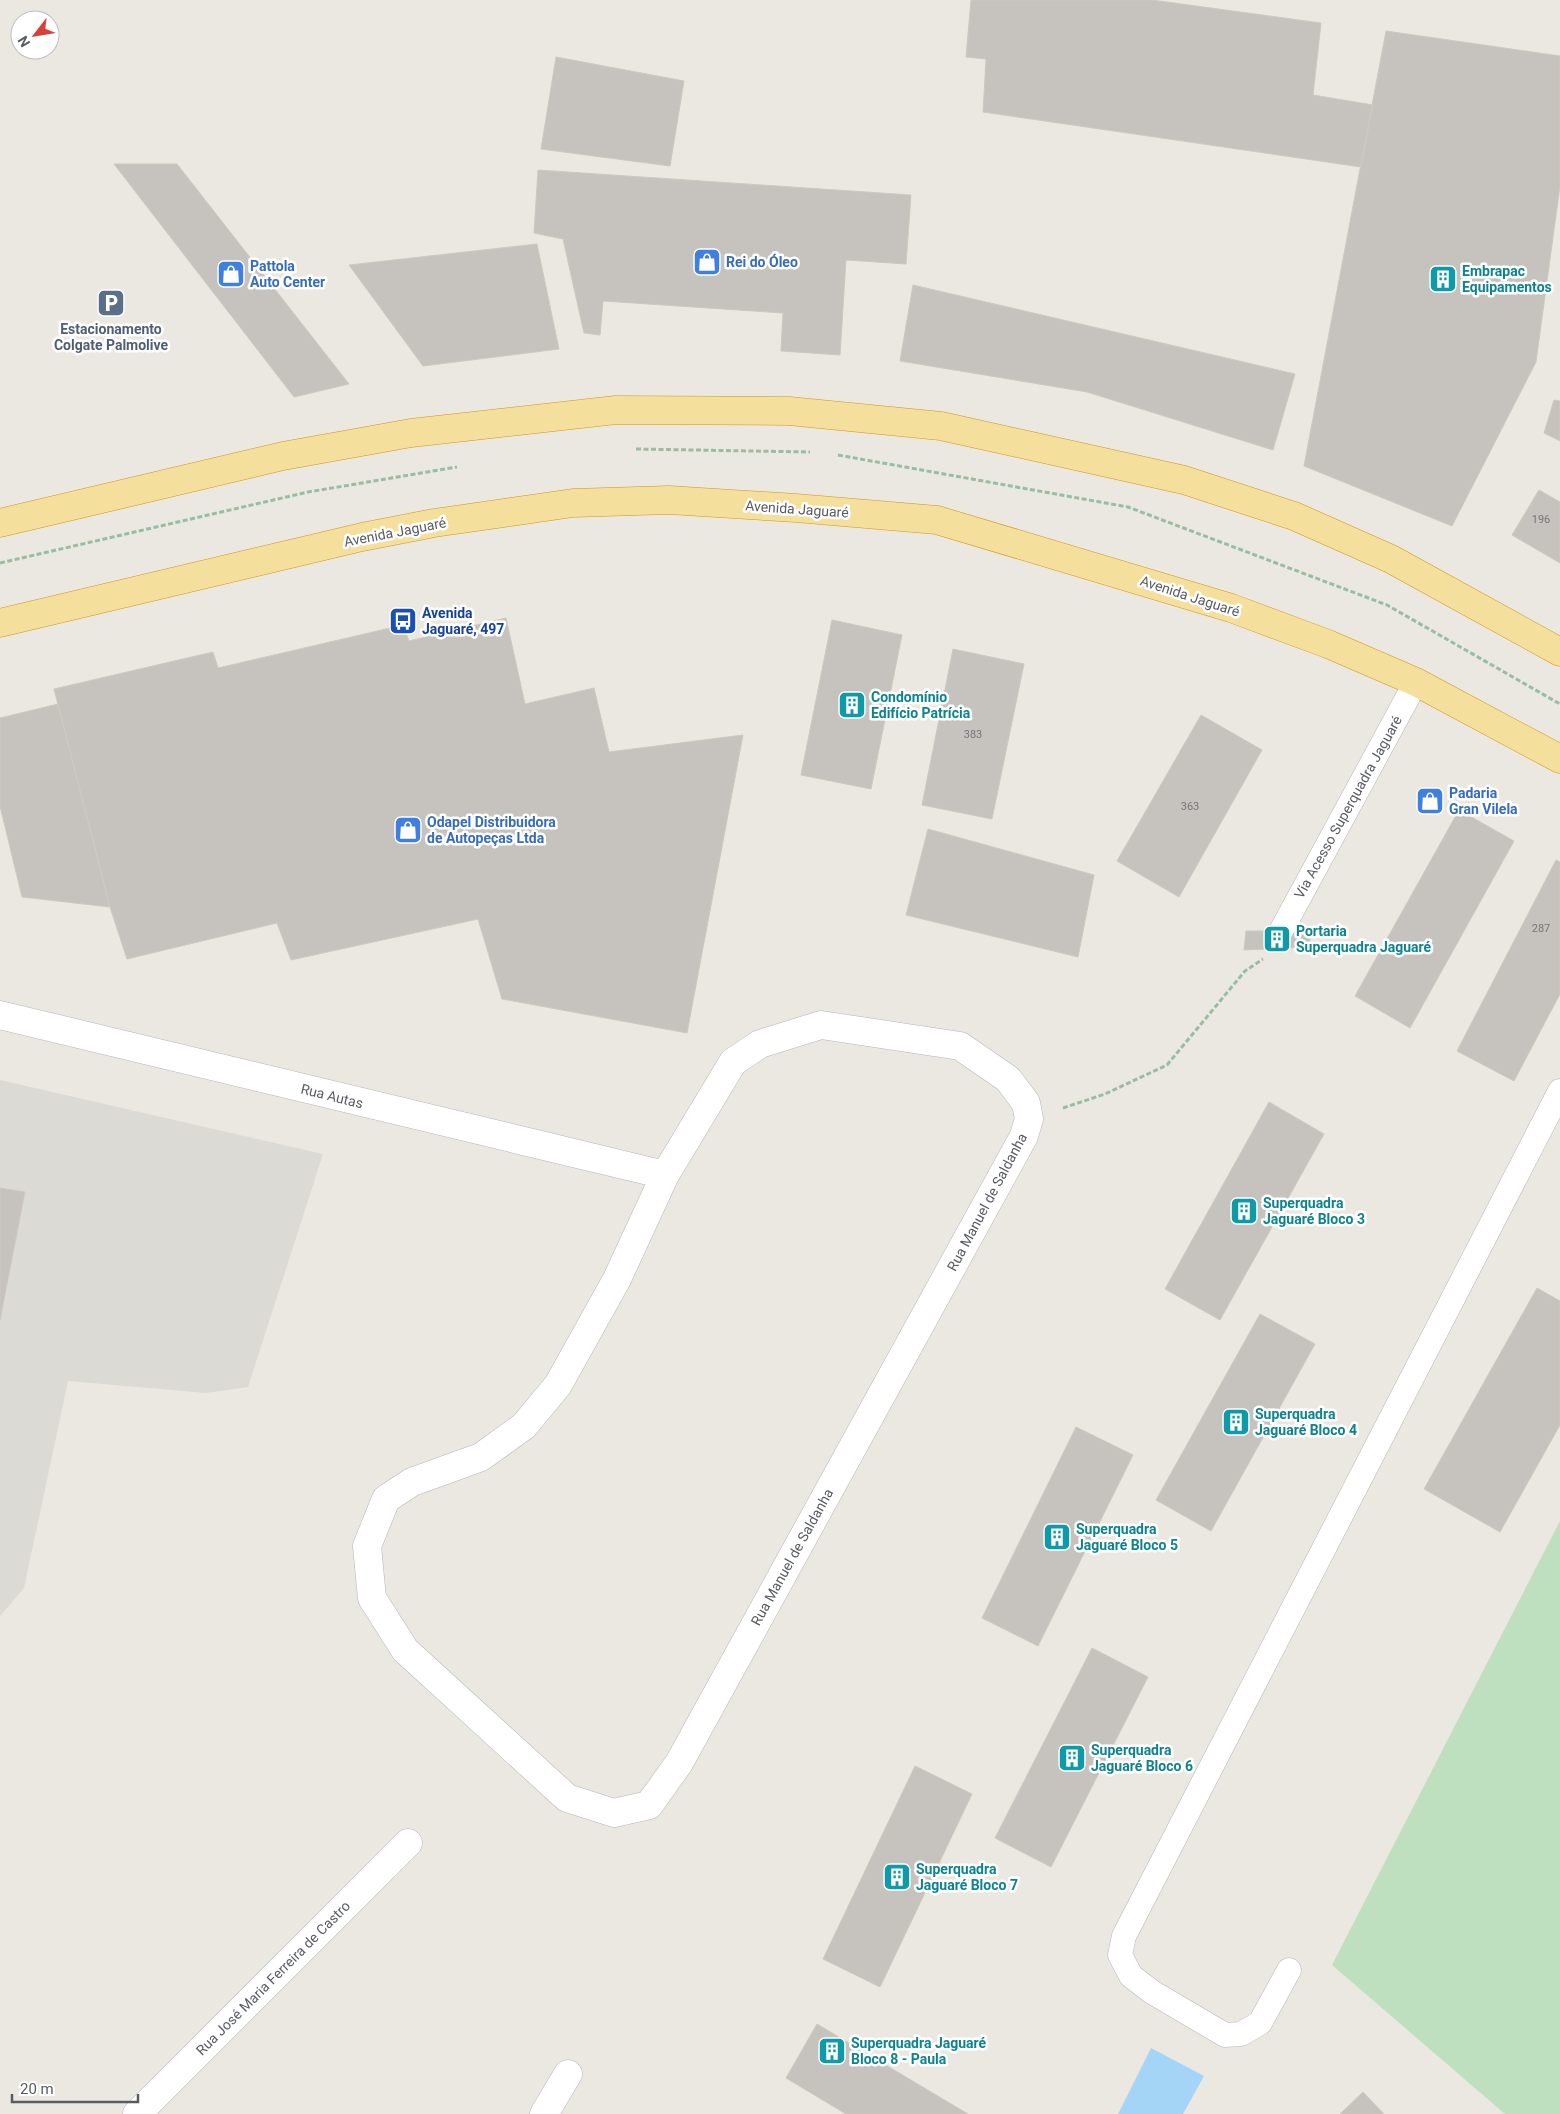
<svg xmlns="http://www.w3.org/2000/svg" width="1560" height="2114" viewBox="0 0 1560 2114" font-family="Roboto,sans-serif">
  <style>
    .industrial { fill: #dcdad5 }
    .green { fill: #bfe0be }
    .water { fill: #a4d5f6 }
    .building { fill: #c6c3be; stroke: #cec9bf }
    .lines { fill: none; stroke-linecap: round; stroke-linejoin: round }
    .service-casing { stroke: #b3b6ba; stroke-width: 25 }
    .minor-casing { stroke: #b3b6ba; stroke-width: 29 }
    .trunk-casing { stroke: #d69415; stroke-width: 29 }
    .path { stroke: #97bea2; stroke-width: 3; stroke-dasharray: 5 2.5; stroke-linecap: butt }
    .service { stroke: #fff; stroke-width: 24 }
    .minor { stroke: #fff; stroke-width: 28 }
    .trunk { stroke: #f4df9c; stroke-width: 28 }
    .labels { text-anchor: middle; stroke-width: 5; stroke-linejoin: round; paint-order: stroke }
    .number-label { font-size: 11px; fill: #747678 }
    .shop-label { font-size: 14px; font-weight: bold; fill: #366cbe; stroke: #fff; text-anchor: start }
    .culture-label { font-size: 14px; font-weight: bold; fill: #0d838f; stroke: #fff; text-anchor: start }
    .service-label { font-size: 14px; font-weight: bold; fill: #4e5e75; stroke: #fff }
    .street-label { font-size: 14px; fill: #595c60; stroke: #fff }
    .transit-label { font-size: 14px; font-weight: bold; fill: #164399; stroke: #fff; text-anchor: start }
  </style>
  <rect width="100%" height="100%" fill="#eae8e0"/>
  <!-- industrial -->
  <path class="industrial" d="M0 1080 323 1154 248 1387 206 1393 68 1381 24 1588 0 1616Z"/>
  <!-- green -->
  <path class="green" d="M1560 1521V2114H1505L1332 1965Z"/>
  <!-- water -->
  <path class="water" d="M1151 2048 1204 2076 1183 2114H1118Z"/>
  <!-- building -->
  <path class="building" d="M971 0H1152L1321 23 1313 95 1373 105 1361 167 983 112 986 59 966 57Z
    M1386 31 1560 56V186L1536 362 1452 526 1304 466Z
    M556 57 684 81 670 166 541 149Z
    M114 164H177L349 384 294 397Z
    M538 170 911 195 906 264 846 260 840 355 781 351 783 313 603 301 600 335 584 333 563 239 534 233Z
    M537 244 559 349 423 366 349 265Z
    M913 285 1295 374 1273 450 1087 392 900 361Z
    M1554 400 1560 401V441L1544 433Z
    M1539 490 1560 502V563L1512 535Z
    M506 618 525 704 594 688 609 752 743 735 687 1033 502 999 478 919 291 960 277 923 127 959 110 907 54 689 213 652 218 668 403 625 409 641Z
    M832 620 902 635 871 789 801 775Z
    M953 649 1024 664 992 819 922 805Z
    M58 704 110 907 22 897 0 806V718Z
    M1201 715 1262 750 1179 897 1117 861Z
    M1459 810 1514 841 1410 1028 1355 996Z
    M928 829 1094 875 1078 957 906 915Z
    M1556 860 1560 862V994L1514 1081 1457 1051Z
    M1246 931H1311L1309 947 1244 950Z
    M1269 1102 1324 1134 1220 1320 1165 1289Z
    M0 1188 25 1192 0 1320Z
    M1537 1288 1560 1301V1425L1500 1532 1424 1489Z
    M1260 1314 1315 1344 1211 1531 1156 1500Z
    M1076 1427 1133 1455 1038 1646 982 1618Z
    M1092 1648 1148 1677 1051 1867 995 1838Z
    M915 1766 972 1794 880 1987 823 1959Z
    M817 2024 968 2114H846L786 2078Z
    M1363 2092 1384 2114H1340Z"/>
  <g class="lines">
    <!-- service casing -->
    <g class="service-casing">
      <path id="service" d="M1281 931 1416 682
        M1289 1970 1260 2023 1241 2034 1225 2035 1152 1992 1131 1976 1120 1955 1124 1936 1560 1091"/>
    </g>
    <!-- minor casing -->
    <g class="minor-casing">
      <path id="minor" d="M0 1015 665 1175
        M821 1025 960 1046 1008 1079 1026 1103 1029 1119 1024 1136 679 1763 649 1805 614 1813 567 1798 405 1650 372 1598 367 1546 386 1499 412 1482 481 1457 524 1426 558 1385 617 1279 665 1175 733 1062 760 1044Z
        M137 2114 408 1843
        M544 2114 568 2074"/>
    </g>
    <!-- trunk casing -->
    <g class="trunk-casing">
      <path id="trunk" d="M0 523 283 456 411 433 616 410 789 411 941 426 1184 480 1294 516 1391 559 1560 652
        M0 623 362 537 434 523 573 503 669 500 796 508 937 520 1231 608 1328 644 1416 682 1560 759"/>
    </g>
    <!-- path -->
    <path class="path" d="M636 449 810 452
      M838 455 1128 507 1387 605 1560 704
      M0 563 308 492 457 467
      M1063 1108 1105 1094 1167 1065 1245 971 1263 959"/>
    <!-- service -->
    <use href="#service" class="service"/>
    <!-- minor -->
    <use href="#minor" class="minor"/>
    <!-- trunk -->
    <use href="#trunk" class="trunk"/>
  </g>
  <!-- icons -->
  <defs>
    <g id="shop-square" transform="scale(1.4375)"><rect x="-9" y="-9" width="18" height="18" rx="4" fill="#3f7fe0" stroke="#fff"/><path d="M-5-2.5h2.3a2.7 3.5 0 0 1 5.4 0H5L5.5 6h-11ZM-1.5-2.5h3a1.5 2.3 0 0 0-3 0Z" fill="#fff"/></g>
    <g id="building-square" transform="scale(1.4375)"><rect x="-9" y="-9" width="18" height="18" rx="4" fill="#0f9aa8" stroke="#fff"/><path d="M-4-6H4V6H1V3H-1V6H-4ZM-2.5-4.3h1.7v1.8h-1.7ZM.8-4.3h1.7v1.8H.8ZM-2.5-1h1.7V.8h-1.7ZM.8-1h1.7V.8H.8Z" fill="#fff"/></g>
    <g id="parking-square" transform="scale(1.4375)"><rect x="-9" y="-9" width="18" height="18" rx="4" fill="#5c6f8a" stroke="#fff"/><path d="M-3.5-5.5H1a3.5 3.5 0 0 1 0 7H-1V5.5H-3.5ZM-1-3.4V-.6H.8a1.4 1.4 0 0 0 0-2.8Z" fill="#fff"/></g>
    <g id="bus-square" transform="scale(1.4375)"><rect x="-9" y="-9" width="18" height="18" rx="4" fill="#1a4fb4" stroke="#fff"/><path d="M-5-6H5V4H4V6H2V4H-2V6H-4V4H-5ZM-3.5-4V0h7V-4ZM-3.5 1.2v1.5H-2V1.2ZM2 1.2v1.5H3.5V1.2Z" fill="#fff"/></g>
  </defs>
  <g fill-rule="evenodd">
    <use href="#shop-square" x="707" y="262"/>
    <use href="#shop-square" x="231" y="274"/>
    <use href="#building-square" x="1443" y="279"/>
    <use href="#parking-square" x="111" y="303"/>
    <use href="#bus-square" x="403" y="621"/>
    <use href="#building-square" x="852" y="705"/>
    <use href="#shop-square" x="1430" y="801"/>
    <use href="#shop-square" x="408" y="830"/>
    <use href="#building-square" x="1277" y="939"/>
    <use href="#building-square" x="1244" y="1211"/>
    <use href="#building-square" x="1236" y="1422"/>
    <use href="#building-square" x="1057" y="1537"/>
    <use href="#building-square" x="1072" y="1758"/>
    <use href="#building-square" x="897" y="1877"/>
    <use href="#building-square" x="832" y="2051"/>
  </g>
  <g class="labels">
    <!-- number labels -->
    <g class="number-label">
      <text x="1541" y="523">196</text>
      <text x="973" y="738">383</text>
      <text x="1190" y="810">363</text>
      <text x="1541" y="932">287</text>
    </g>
    <!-- shop labels -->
    <g class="shop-label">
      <text x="726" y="267">Rei do Óleo</text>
      <text x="250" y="271">Pattola<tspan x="250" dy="16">Auto Center</tspan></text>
      <text x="1449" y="798">Padaria<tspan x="1449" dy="16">Gran Vilela</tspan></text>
      <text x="427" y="827">Odapel Distribuidora<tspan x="427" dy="16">de Autopeças Ltda</tspan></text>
    </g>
    <!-- culture labels -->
    <g class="culture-label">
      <text x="1462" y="276">Embrapac<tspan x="1462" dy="16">Equipamentos</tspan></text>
      <text x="871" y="702">Condomínio<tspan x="871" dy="16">Edifício Patrícia</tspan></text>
      <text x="1296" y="936">Portaria<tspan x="1296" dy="16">Superquadra Jaguaré</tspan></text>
      <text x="1263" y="1208">Superquadra<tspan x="1263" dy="16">Jaguaré Bloco 3</tspan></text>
      <text x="1255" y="1419">Superquadra<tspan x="1255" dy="16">Jaguaré Bloco 4</tspan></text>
      <text x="1076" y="1534">Superquadra<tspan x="1076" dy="16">Jaguaré Bloco 5</tspan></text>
      <text x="1091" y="1755">Superquadra<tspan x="1091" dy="16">Jaguaré Bloco 6</tspan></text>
      <text x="916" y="1874">Superquadra<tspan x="916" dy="16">Jaguaré Bloco 7</tspan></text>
      <text x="851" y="2048">Superquadra Jaguaré<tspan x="851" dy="16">Bloco 8 - Paula</tspan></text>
    </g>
    <!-- service labels -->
    <g class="service-label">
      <text x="111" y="334">Estacionamento<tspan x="111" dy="16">Colgate Palmolive</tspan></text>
    </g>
    <!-- street labels -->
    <g class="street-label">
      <text transform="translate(797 509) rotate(4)" y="5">Avenida Jaguaré</text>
      <text transform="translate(395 532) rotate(-11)" y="5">Avenida Jaguaré</text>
      <text transform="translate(1190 596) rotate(18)" y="5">Avenida Jaguaré</text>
      <text transform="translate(1348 807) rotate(-61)" y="5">Via Acesso Superquadra Jaguaré</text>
      <text transform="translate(332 1096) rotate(14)" y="5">Rua Autas</text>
      <text transform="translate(987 1202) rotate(-62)" y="5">Rua Manuel de Saldanha</text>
      <text transform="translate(792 1557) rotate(-61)" y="5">Rua Manuel de Saldanha</text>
      <text transform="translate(273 1978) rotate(-45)" y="5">Rua José Maria Ferreira de Castro</text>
    </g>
    <!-- transit labels -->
    <g class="transit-label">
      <text x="422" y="618">Avenida<tspan x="422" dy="16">Jaguaré, 497</tspan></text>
    </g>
  </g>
  <!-- north arrow -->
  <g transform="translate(35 35) rotate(239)"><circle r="24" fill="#ffffff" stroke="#bdbebf"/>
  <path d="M0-4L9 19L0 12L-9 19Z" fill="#d84139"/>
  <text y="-8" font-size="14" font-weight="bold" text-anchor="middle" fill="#595c60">N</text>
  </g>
  <!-- scale -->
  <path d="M12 2094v8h126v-8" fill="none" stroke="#595c60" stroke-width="2.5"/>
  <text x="20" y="2094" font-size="15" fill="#595c60" stroke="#ffffff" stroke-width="4" paint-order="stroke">20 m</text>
</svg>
